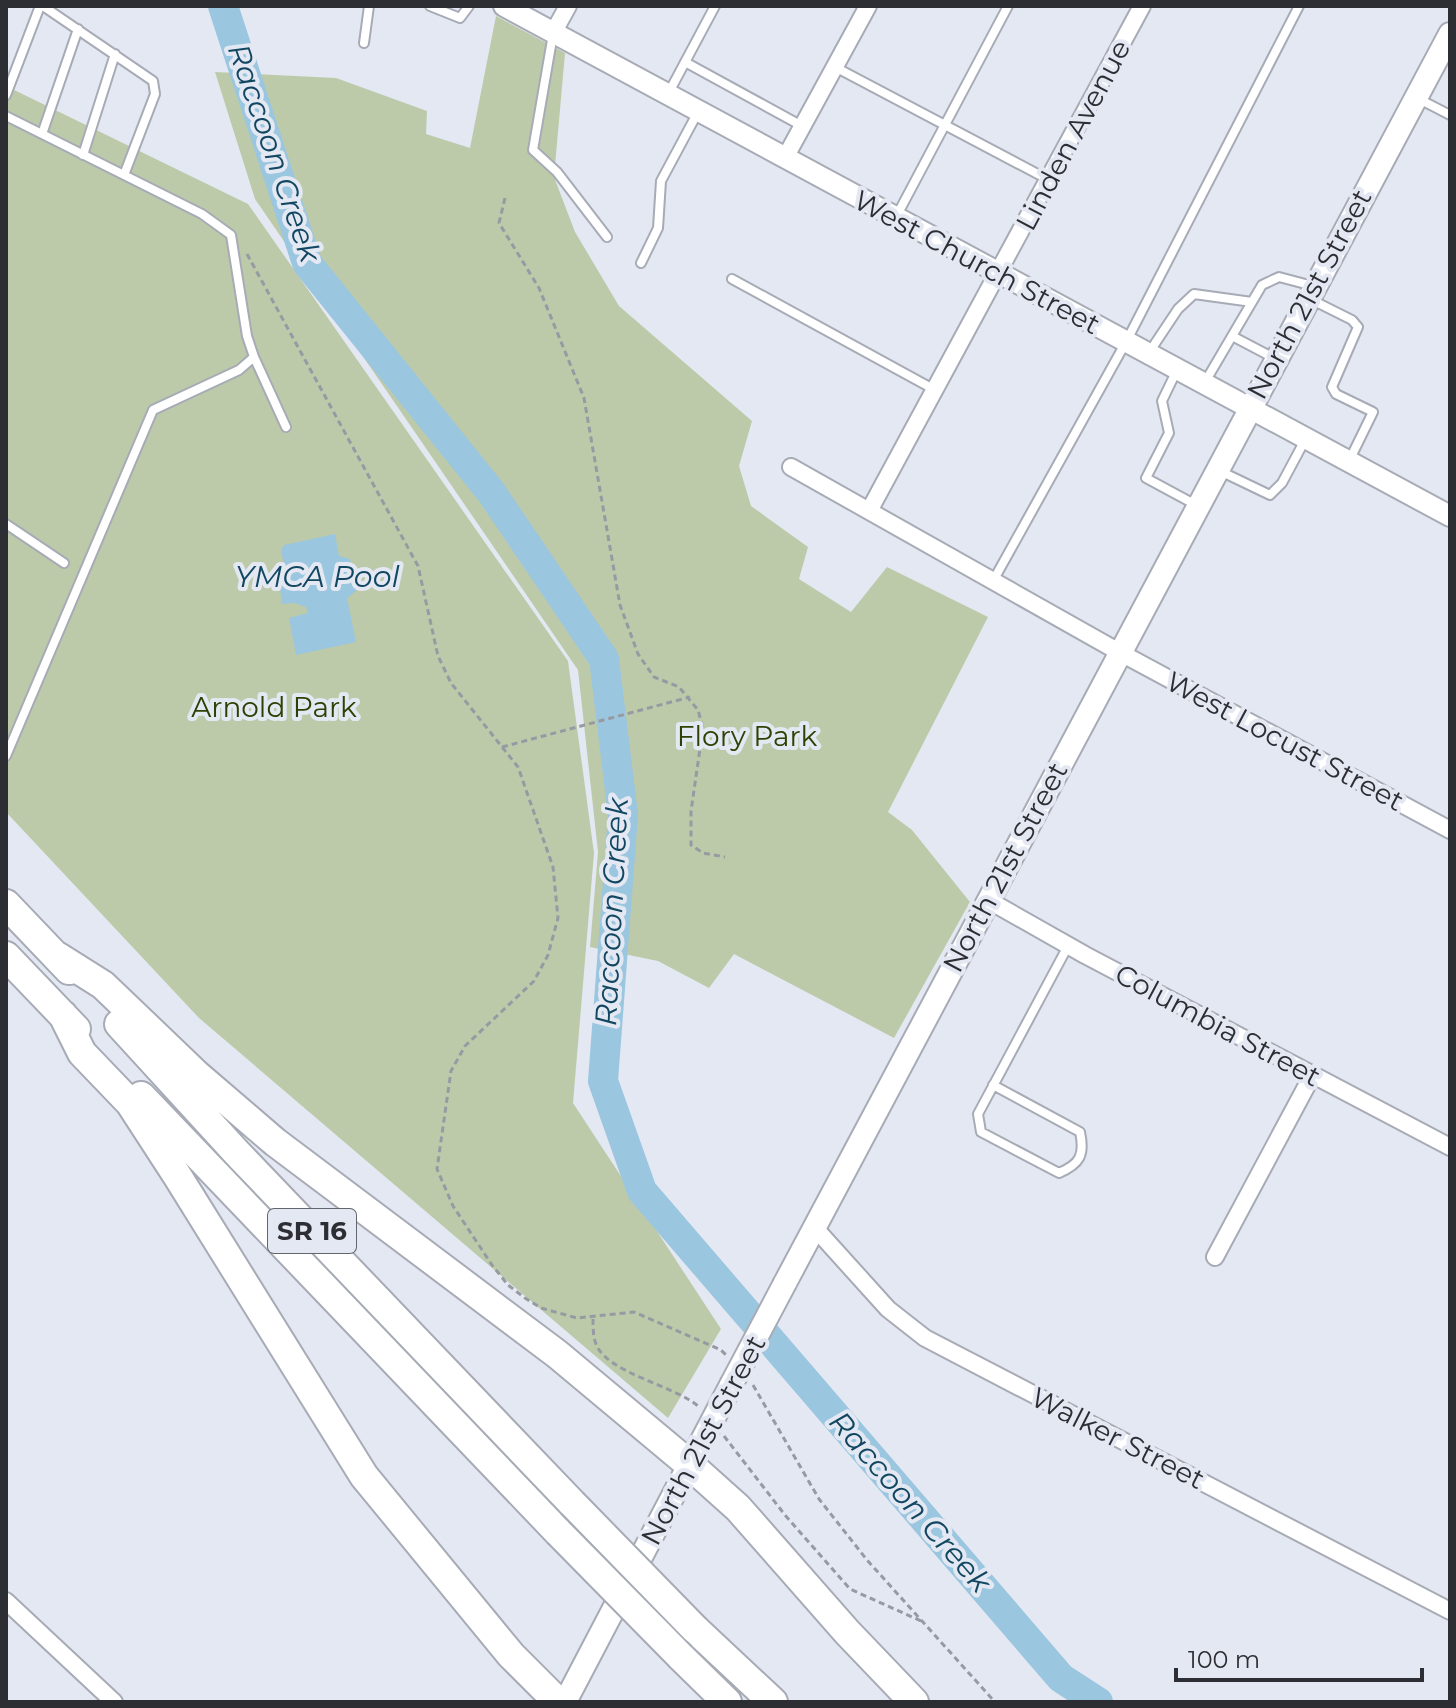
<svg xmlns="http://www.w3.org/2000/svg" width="1456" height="1708" viewBox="0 0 1456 1708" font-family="Montserrat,sans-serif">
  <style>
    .green { fill: #bccaaa }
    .water { fill: #9bc6df }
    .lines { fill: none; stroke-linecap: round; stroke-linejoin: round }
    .river { stroke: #9bc6df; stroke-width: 30 }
    .service-casing { stroke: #a7abb5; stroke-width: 12 }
    .minor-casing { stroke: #a7abb5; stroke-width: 20 }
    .tertiary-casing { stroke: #a7abb5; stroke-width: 24 }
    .secondary-casing { stroke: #a7abb5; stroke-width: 26 }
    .motorway-casing { stroke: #a7abb5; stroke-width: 32 }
    .path { stroke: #979aa2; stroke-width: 3; stroke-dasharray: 6 4; stroke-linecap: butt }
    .service { stroke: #fff; stroke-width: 8 }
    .minor { stroke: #fff; stroke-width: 16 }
    .tertiary { stroke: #fff; stroke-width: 20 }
    .secondary { stroke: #fff; stroke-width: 22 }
    .motorway { stroke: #fff; stroke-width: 28 }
    .secondary-bridge-casing { stroke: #a7abb5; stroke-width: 26; stroke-linecap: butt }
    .motorway-bridge-casing { stroke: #a7abb5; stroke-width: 32; stroke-linecap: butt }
    .secondary-bridge { stroke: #fff; stroke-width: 22 }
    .motorway-bridge { stroke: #fff; stroke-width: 28 }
    .labels { text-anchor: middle; stroke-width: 8; stroke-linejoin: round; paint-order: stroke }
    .shield { fill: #e4e8f3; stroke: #64666d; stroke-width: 2 }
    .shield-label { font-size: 26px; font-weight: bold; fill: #2d2e33 }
    .street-label { font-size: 28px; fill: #2d2e33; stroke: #e4e8f3 }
    .park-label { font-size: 28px; fill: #2d4102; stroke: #e4e8f3 }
    .water-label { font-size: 30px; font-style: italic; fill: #114761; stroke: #e4e8f3 }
  </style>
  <rect width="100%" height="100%" fill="#e4e8f3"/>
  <!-- green -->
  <path class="green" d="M496 16 565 53 554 177 575 232 619 306 752 421 739 466 751 506 808 547 799 579 851 612 887 567 988 617 888 812 912 830 970 902 894 1038 734 954 709 988 658 961 590 947 598 852 578 670 255 199 215 72 336 78 427 111 426 134 470 148Z
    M6 86 248 204 568 661 594 853 573 1103 721 1329 668 1418 199 1018 6 812Z"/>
  <!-- water -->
  <path class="water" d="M335 534 339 556 350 559 356 591 347 598 356 642 296 655 289 618 308 613 306 607 294 603 282 604 279 581 286 576 281 550 284 545Z"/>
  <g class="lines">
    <!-- river -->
    <path class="river" d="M223 6 307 263 491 492 604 659 623 815 603 1081 642 1191 1061 1678 1098 1702"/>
    <!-- service casing -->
    <g class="service-casing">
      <path id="service" d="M43 6 153 81 155 94 124 175
        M430 6 460 18 469 6
        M553 34 533 150 557 172 607 237
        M364 43 369 6
        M685 62 802 126
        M835 67 1049 180
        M668 94 715 6
        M6 95 40 6
        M1419 99 1450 115
        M6 116 202 214 231 235 247 336 254 357 239 370 153 410 6 756
        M42 134 78 29
        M83 155 115 54
        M896 217 1008 6
        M641 263 658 228 661 181 698 112
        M732 279 935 390
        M1310 299 1352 320 1358 327 1332 387 1336 394 1373 412 1349 461
        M1232 336 1274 358
        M1148 354 1178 309 1194 294 1252 302
        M254 357 286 427
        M1177 370 1162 401 1169 433 1146 478 1196 505
        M1205 382 1262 285 1279 277 1313 286
        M1220 471 1270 495 1282 483 1305 440
        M6 524 64 563
        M993 581 1126 342 1299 6
        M993 1085 1080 1132C1085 1155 1080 1164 1059 1173L981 1132 978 1114 1068 946"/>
    </g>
    <!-- minor casing -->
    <g class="minor-casing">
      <path id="minor" d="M553 33 568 6
        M785 158 868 6
        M791 467 1119 652 1450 830
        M869 511 1142 6
        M988 900 1085 955 1450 1147
        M814 1227 888 1309 925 1338 1450 1611
        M1215 1257 1313 1074
        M6 1601 114 1702"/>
    </g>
    <!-- tertiary casing -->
    <g class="tertiary-casing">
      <path id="tertiary" d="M504 6 1450 516"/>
    </g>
    <!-- secondary casing -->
    <g class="secondary-casing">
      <path id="secondary" d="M785 1283 1450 34
        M565 1702 731 1385"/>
    </g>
    <!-- motorway casing -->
    <g class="motorway-casing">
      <path id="motorway" d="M6 904 69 970
        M6 956 76 1029
        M57 956 103 985 197 1075 275 1142 557 1354 690 1465 738 1508 847 1632 914 1702
        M63 1015 82 1053 130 1103 178 1177 364 1476 511 1655 558 1702
        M119 1024 237 1153 572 1503
        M141 1096 558 1532
        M695 1629 773 1702
        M681 1657 727 1702"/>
    </g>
    <!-- path -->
    <path class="path" d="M505 198 499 223 539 288 584 398 620 605 638 654 654 677 679 687 698 710 703 728 691 811V845L703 853 725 857
      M247 254 418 566 438 656 451 683 518 767 553 867 558 918 548 955 534 981 465 1046 451 1071 437 1169 453 1206 492 1265 508 1285 525 1298 541 1308 577 1318 634 1312 721 1350 727 1356
      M502 747 690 697
      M593 1319C593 1327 593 1337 596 1344 607 1373 673 1385 698 1406
      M753 1385 819 1499 867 1560 995 1702
      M724 1436 785 1515 850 1589 921 1621"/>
    <!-- service -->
    <use href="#service" class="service"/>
    <!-- minor -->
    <use href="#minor" class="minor"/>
    <!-- tertiary -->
    <use href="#tertiary" class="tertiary"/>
    <!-- secondary -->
    <use href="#secondary" class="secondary"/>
    <!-- motorway -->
    <use href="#motorway" class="motorway"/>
    <!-- secondary-bridge casing -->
    <g class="secondary-bridge-casing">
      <path id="secondary-bridge" d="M731 1385 785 1283"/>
    </g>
    <!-- motorway-bridge casing -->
    <g class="motorway-bridge-casing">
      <path id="motorway-bridge" d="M572 1503 695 1629
        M558 1532 681 1657"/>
    </g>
    <!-- secondary-bridge -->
    <use href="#secondary-bridge" class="secondary-bridge"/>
    <!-- motorway-bridge -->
    <use href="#motorway-bridge" class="motorway-bridge"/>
  </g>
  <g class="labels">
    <!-- shield labels -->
    <rect class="shield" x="268" y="1209" width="88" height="44" rx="6"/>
    <g class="shield-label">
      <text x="312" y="1240">SR 16</text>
    </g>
    <!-- street labels -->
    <g class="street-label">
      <text transform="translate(1073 135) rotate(-62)" y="10">Linden Avenue</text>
      <text transform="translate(977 262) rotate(28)" y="10">West Church Street</text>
      <text transform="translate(1309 294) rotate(-62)" y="10">North 21st Street</text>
      <text transform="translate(1285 741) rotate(28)" y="10">West Locust Street</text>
      <text transform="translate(1005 867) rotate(-62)" y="10">North 21st Street</text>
      <text transform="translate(1218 1025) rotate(28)" y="10">Columbia Street</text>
      <text transform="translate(1118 1438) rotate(27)" y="10">Walker Street</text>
      <text transform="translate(703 1440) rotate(-62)" y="10">North 21st Street</text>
    </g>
    <!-- park labels -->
    <g class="park-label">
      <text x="274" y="717">Arnold Park</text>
      <text x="747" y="746">Flory Park</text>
    </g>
    <!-- water labels -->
    <g class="water-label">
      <text transform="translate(274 153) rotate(71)" y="10">Raccoon Creek</text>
      <text x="317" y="587">YMCA Pool</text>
      <text transform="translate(612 912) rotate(-87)" y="10">Raccoon Creek</text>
      <text transform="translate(910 1502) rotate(49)" y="10">Raccoon Creek</text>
    </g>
  </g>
  <!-- border -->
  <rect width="1456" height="1708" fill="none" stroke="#2d2e33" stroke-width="16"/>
  <!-- scale -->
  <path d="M1176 1668v12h246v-12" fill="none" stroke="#2d2e33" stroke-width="4"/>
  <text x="1188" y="1668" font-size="24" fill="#2d2e33" stroke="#e4e8f3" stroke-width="6" paint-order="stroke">100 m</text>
</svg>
